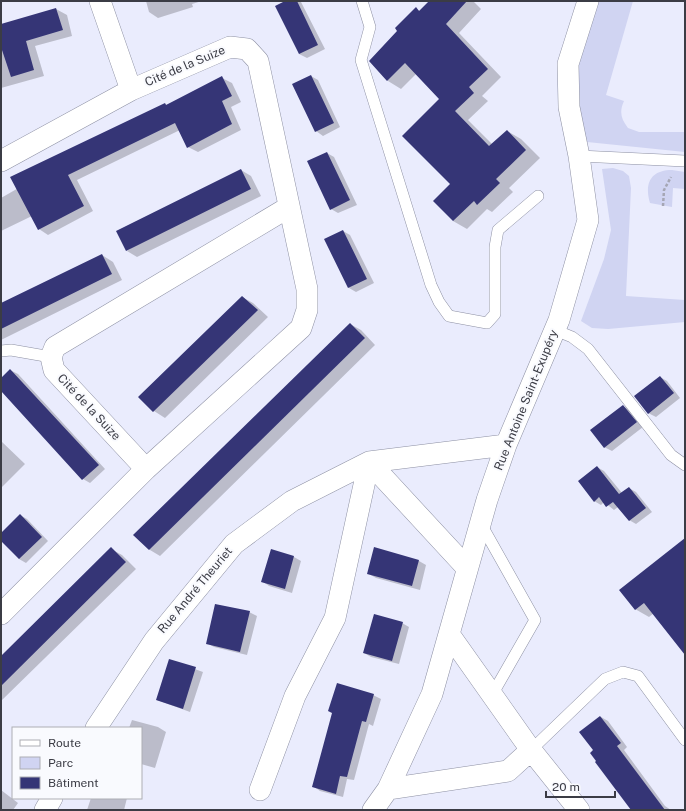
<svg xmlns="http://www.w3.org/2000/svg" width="686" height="811" viewBox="0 0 686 811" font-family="'Public Sans',sans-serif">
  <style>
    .green { fill: #d0d4f2 }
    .shadow { fill: #0003 }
    .building { fill: #353576 }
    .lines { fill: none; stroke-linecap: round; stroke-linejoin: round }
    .service-casing { stroke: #8d90a3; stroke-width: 12 }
    .minor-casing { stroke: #8d90a3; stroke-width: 22 }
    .path { stroke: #a5a6b4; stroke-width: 2.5; stroke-dasharray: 3 2; stroke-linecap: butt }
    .service { stroke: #fff; stroke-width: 11 }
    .minor { stroke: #fff; stroke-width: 21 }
    .labels { text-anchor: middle; stroke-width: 4; stroke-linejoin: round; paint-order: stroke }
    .street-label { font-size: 12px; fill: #3b3c45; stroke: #f9fafe }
  </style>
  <rect width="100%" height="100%" fill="#eaecfd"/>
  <!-- green -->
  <path class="green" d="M597 1H633L606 95 624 101C619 112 621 119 628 128L639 132H685V152L587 142C579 113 574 84 579 54 582 36 591 18 597 1Z
    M613 168 623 171 629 176 631 188 626 296 685 300V322L608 329 592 328 581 321 604 259 611 230 602 169Z
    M672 170 685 172V189L673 188 672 207 650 203C644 183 651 170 672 170Z"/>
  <!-- shadow -->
  <path class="shadow" d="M146 1H202L192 4 193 7 158 18 149 12Z
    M287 1 301 2 325 49 307 58 299 54Z
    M430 1H473L481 9 459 33 501 77 482 96 488 101 468 120 492 144 507 131 521 139 540 158 509 188 513 192 492 212 487 209 467 229 453 221 451 184 441 99 417 73 401 89 388 81 370 61 399 31 416 9 420 11Z
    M56 9 67 15 72 36 35 46 44 76 1 88V25Z
    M311 76 318 80 340 127 323 136 316 131Z
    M222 78 232 83 241 102 231 107 241 130 198 152 188 147 180 130 77 180 93 211 48 235 39 229 32 216 1 231V198L165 104 167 105Z
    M327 153 334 157 357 205 338 213 331 209Z
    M241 170 251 176 261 196 137 257 127 251Z
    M343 231 350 235 374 283 356 292 349 288Z
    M102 255 113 262 122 280 1 340V304Z
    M242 297 253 303 268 317 165 418 154 411 139 397Z
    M350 324 361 330 375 345 160 556 150 550 135 535Z
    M10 370 18 374 105 469 90 483 83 479 1 390V379Z
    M660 377 667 381 680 398 656 417 648 413Z
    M623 406 630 410 643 427 612 451 604 447Z
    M1 441 25 464 1 488Z
    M597 467 604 471 622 493 629 488 636 492 652 512 636 524 629 520 618 507 614 510 604 502 601 505 594 501Z
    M20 515 27 519 48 541 26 563 19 559 1 539V534Z
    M685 540V653L654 613 649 617 635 609Z
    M111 549 122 555 136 569 1 701V656Z
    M375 549 419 561 426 565 420 590 376 578 369 574Z
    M272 551 294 557 301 561 292 593 269 586 262 581Z
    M249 612 257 616 247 655 214 647 207 643Z
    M402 623 409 627 399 664 371 657 364 653Z
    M170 660 203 672 190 712 157 700Z
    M373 695 381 699 373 726 369 724 354 780 347 779 343 797 320 791 313 786 333 713Z
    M601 717 608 721 627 747 624 750 665 806 671 810H632L594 750Z
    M132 720 158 727 166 732 155 768 141 764V728H129Z
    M1 790 18 803 13 810H1Z
    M91 798H127L124 810H87Z"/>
  <!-- building -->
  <path class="building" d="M285 1H297L318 45 299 54 275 6Z
    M429 1H467L446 24 488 69 469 87 474 93 455 111 489 146 507 130 526 150 496 179 500 183 477 205 474 201 453 221 433 201 450 184 402 136 439 99 405 63 387 81 369 61 397 31 395 28 416 7 419 11Z
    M56 8 63 30 26 41 34 70 11 77 1 47V24Z
    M311 75 334 123 315 132 292 84Z
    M222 76 232 96 222 101 232 124 187 148 175 123 68 175 84 206 38 230 10 177 165 103 166 105Z
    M327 152 350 200 330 210 307 161Z
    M241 169 251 189 126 251 116 231Z
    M343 230 367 279 348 288 324 239Z
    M102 254 112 274 1 329V303Z
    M242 296 258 310 153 412 138 397Z
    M350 323 365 338 149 550 133 535Z
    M10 369 99 465 82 480 1 391V378Z
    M660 376 674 393 648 414 634 396Z
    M623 405 637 422 604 448 590 430Z
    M597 466 619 494 629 487 646 508 629 521 613 502 606 507 599 497 594 502 578 481Z
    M20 514 42 537 19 559 1 541V533Z
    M685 538V655L644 603 635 610 619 590Z
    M111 547 126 562 1 686V656Z
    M374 547 419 560 412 586 367 574Z
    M271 549 294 556 285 589 261 582Z
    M215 604 250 611 240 652 206 644Z
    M374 614 403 622 392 661 363 653Z
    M169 659 196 667 183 709 156 700Z
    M337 683 374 694 366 722 362 721 347 777 340 776 336 794 312 787 332 713 328 711Z
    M600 716 621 743 617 746 665 810H631L595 762 596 761 590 753 593 750 579 732Z"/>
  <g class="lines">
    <!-- service casing -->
    <g class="service-casing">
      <path id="service" d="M362 1 370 27 361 60 431 285 439 302 449 316 487 323 495 314V247L498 230 538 196
        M579 156 685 161
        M555 330 572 337 588 349 671 455 685 465
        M1 351 11 350 51 357
        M481 524 535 620 492 695
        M531 750 605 679 623 672 638 676 685 740"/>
    </g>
    <!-- minor casing -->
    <g class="minor-casing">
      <path id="minor" d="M100 1 131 90
        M1 161 131 90 230 47 247 49 258 61 307 289V310L301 328 146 469 1 614
        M369 462 467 568
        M146 469 54 370 51 357 55 347 289 207
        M449 634 531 750
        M96 728 154 641 234 544 292 501 369 462 506 445
        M388 789 432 694 487 500 506 445 559 320 588 220 579 156 569 107 568 64 588 1
        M260 790 295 696 335 618 369 462
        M45 810 52 798
        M373 810 388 789 508 771 531 750 579 810"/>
    </g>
    <!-- path -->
    <path class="path" d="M663 206 664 190 671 177"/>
    <!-- service -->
    <use href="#service" class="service"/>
    <!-- minor -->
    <use href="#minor" class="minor"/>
  </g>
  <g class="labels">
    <!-- street labels -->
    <g class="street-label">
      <text transform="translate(185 66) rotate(-23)" y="4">Cité de la Suize</text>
      <text transform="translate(526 400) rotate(-68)" y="4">Rue Antoine Saint-Exupéry</text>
      <text transform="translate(89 407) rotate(47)" y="4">Cité de la Suize</text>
      <text transform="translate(195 590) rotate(-50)" y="4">Rue André Theuriet</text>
    </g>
  </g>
  <!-- border -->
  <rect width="686" height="811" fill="none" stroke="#3b3c45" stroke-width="4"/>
  <!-- legend -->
  <rect x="12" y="727" width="130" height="72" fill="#f9fafe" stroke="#adaeb4"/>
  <rect x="20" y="740" width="20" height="6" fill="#ffffff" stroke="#adaeb4"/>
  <text x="48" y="747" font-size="12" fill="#3b3c45">Route</text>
  <rect x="20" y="757" width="20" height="12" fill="#d0d4f2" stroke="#adaeb4"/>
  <text x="48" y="767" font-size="12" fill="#3b3c45">Parc</text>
  <rect x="20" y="777" width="20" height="12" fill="#353576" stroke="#adaeb4"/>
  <text x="48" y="787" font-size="12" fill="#3b3c45">Bâtiment</text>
  <!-- scale -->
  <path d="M546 791v6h69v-6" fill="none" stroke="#3b3c45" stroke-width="2"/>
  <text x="552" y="791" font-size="12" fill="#3b3c45" stroke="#f9fafe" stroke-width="3" paint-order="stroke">20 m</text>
</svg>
